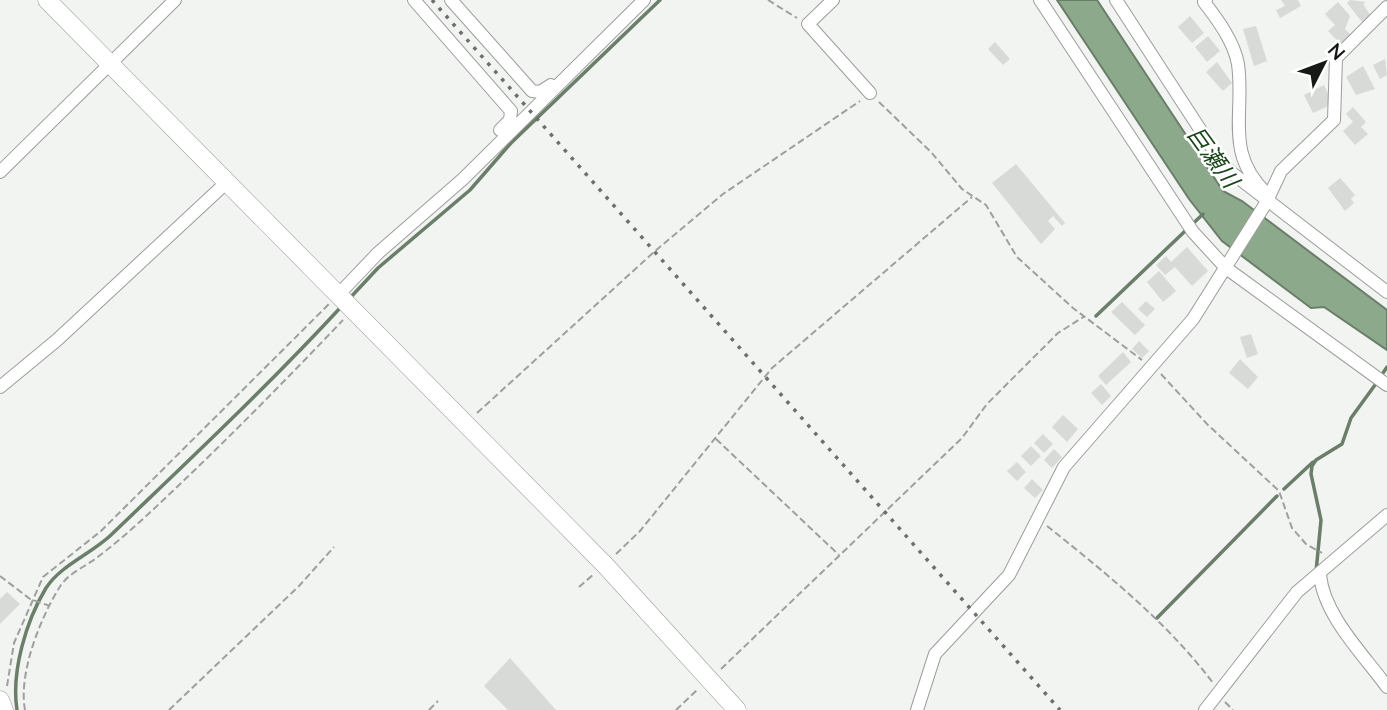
<svg xmlns="http://www.w3.org/2000/svg" width="1387" height="710" viewBox="0 0 1387 710" font-family="Lato,'Noto Sans JP',sans-serif">
  <style>
    .water { fill: #8da98c; stroke: #6a7e69; stroke-width: 2 }
    .lines { fill: none; stroke-linecap: round; stroke-linejoin: round }
    .stream { stroke: #6a7e69; stroke-width: 3.5 }
    .building { fill: #d7dad7 }
    .street-casing { stroke: #9b9d9a; stroke-width: 14 }
    .secondary-casing { stroke: #9b9d9a; stroke-width: 19 }
    .path { stroke: #9da09d; stroke-width: 2; stroke-dasharray: 7 3.5; stroke-linecap: butt }
    .street { stroke: #fff; stroke-width: 12 }
    .secondary { stroke: #fff; stroke-width: 18 }
    .rail { stroke: #6d6f6d; stroke-width: 3.5; stroke-dasharray: 3.5 7; stroke-linecap: butt }
    .labels { text-anchor: middle; stroke-width: 5; stroke-linejoin: round; paint-order: stroke }
    .water-label { font-size: 23px; font-style: italic; fill: #1a441a; stroke: #fff }
  </style>
  <rect width="100%" height="100%" fill="#f1f4f1"/>
  <!-- water -->
  <path class="water" d="M1057 0H1097L1223 191 1242 201 1387 310V350L1324 307 1311 308 1222 241 1189 199Z"/>
  <g class="lines">
    <!-- stream -->
    <path class="stream" d="M349 299 378 268 470 190 511 143 660 0
      M1096 316 1203 214
      M1383 373 1387 367
      M1284 489 1313 462
      M1316 572 1321 520 1311 474 1312 466 1316 460 1342 444 1351 418 1375 385
      M1157 618 1277 496
      M17 710C11 672 26 621 46 588 61 565 91 554 111 535 189 460 268 386 341 307"/>
  </g>
  <!-- building -->
  <path class="building" d="M1281 0H1298L1301 6 1280 18 1276 10 1285 6Z
    M1350 0 1366 2 1363 4 1371 16 1363 23 1347 3Z
    M1338 2 1350 16 1345 29 1352 36 1342 46 1328 31 1335 25 1325 14Z
    M1190 16 1204 33 1192 43 1178 27Z
    M1256 26 1267 61 1254 66 1243 29Z
    M1208 36 1220 51 1207 62 1195 47Z
    M995 42 1010 59 1003 65 988 49Z
    M1385 59 1387 75 1380 79 1373 65Z
    M1217 62 1232 83 1223 91 1206 72Z
    M1363 66 1375 89 1356 95 1346 77Z
    M1324 85 1333 104 1313 113 1304 95Z
    M1353 107 1366 122 1361 127 1368 134 1355 145 1343 131 1353 122 1346 114Z
    M1016 164 1065 223 1062 226 1053 216 1048 221 1055 229 1041 244 992 183Z
    M1340 178 1355 195 1351 199 1354 203 1345 211 1328 188Z
    M1187 247 1208 271 1192 286 1175 267 1165 275 1156 265 1166 256 1171 262Z
    M1159 271 1176 291 1163 302 1147 282Z
    M1146 301 1155 309 1147 317 1138 309Z
    M1122 302 1145 325 1135 335 1111 312Z
    M1251 334 1258 354 1247 358 1240 337Z
    M1139 341 1149 351 1142 358 1132 349Z
    M1123 352 1131 362 1106 385 1098 376Z
    M1240 359 1258 377 1248 389 1229 373Z
    M1101 384 1111 396 1102 405 1091 393Z
    M1063 415 1078 429 1067 442 1052 427Z
    M1043 434 1053 444 1044 453 1034 443Z
    M1031 446 1041 456 1031 466 1021 456Z
    M1054 449 1062 457 1052 468 1044 460Z
    M1017 462 1026 472 1017 481 1007 471Z
    M1032 479 1043 490 1035 498 1024 488Z
    M7 592 20 604 0 624V599Z
    M510 658 556 710H508L484 686Z"/>
  <g class="lines">
    <!-- street casing -->
    <g class="street-casing">
      <path id="street" d="M414 0 511 111 510 120 500 130
        M451 0 532 91 540 92 551 85
        M833 0 808 24 870 93
        M1040 0 1193 232 1226 268 1387 385
        M1116 0 1218 157 1232 173 1387 292
        M1206 0 1204 2C1218 20 1234 42 1238 64 1245 114 1224 152 1266 193
        M0 172 175 0
        M338 295 378 253 463 179 644 0
        M0 387 57 340 227 182
        M1320 575C1324 616 1364 655 1387 687
        M917 710 935 654 1009 575 1064 467 1193 319 1266 203 1281 171 1334 120 1336 58 1387 7
        M1205 710 1297 592 1387 515"/>
    </g>
    <!-- secondary casing -->
    <g class="secondary-casing">
      <path id="secondary" d="M47 0 605 565 737 710
        M0 700 4 710"/>
    </g>
    <!-- path -->
    <path class="path" d="M768 0 797 18
      M879 102 931 152 962 189 986 205 1017 257 1073 308 1142 360
      M1161 374 1207 424 1279 491 1292 528 1306 544 1322 553
      M477 413 654 252 723 194 860 101
      M716 439 839 555
      M1047 526C1106 573 1168 623 1213 683
      M616 554 640 531 772 368 972 197
      M0 576 30 599 50 606
      M579 587 594 574
      M721 669 962 438 987 404 1058 333 1085 316
      M7 686 14 643 43 577 101 531 329 304
      M1225 702 1233 710
      M25 710C18 673 41 616 61 585 70 572 87 566 99 556 120 540 140 522 159 504 222 445 283 383 343 320
      M169 710 299 586 334 547
      M429 710 438 701
      M676 710 698 689"/>
    <!-- street -->
    <use href="#street" class="street"/>
    <!-- secondary -->
    <use href="#secondary" class="secondary"/>
    <!-- rail -->
    <path class="rail" d="M432 0 1060 710"/>
  </g>
  <g class="labels">
    <!-- water labels -->
    <g class="water-label">
      <text transform="translate(1213 157) rotate(54)" y="8">巨瀬川</text>
    </g>
  </g>
  <!-- north arrow -->
  <g transform="translate(1324 63) rotate(48)" stroke="#ffffff" stroke-width="5" paint-order="stroke">
  <path d="M0-5L12 26L0 18L-12 26Z" fill="#171917"/>
  <text y="-10" font-size="19" font-weight="bold" text-anchor="middle" fill="#171917">N</text>
  </g>
</svg>
